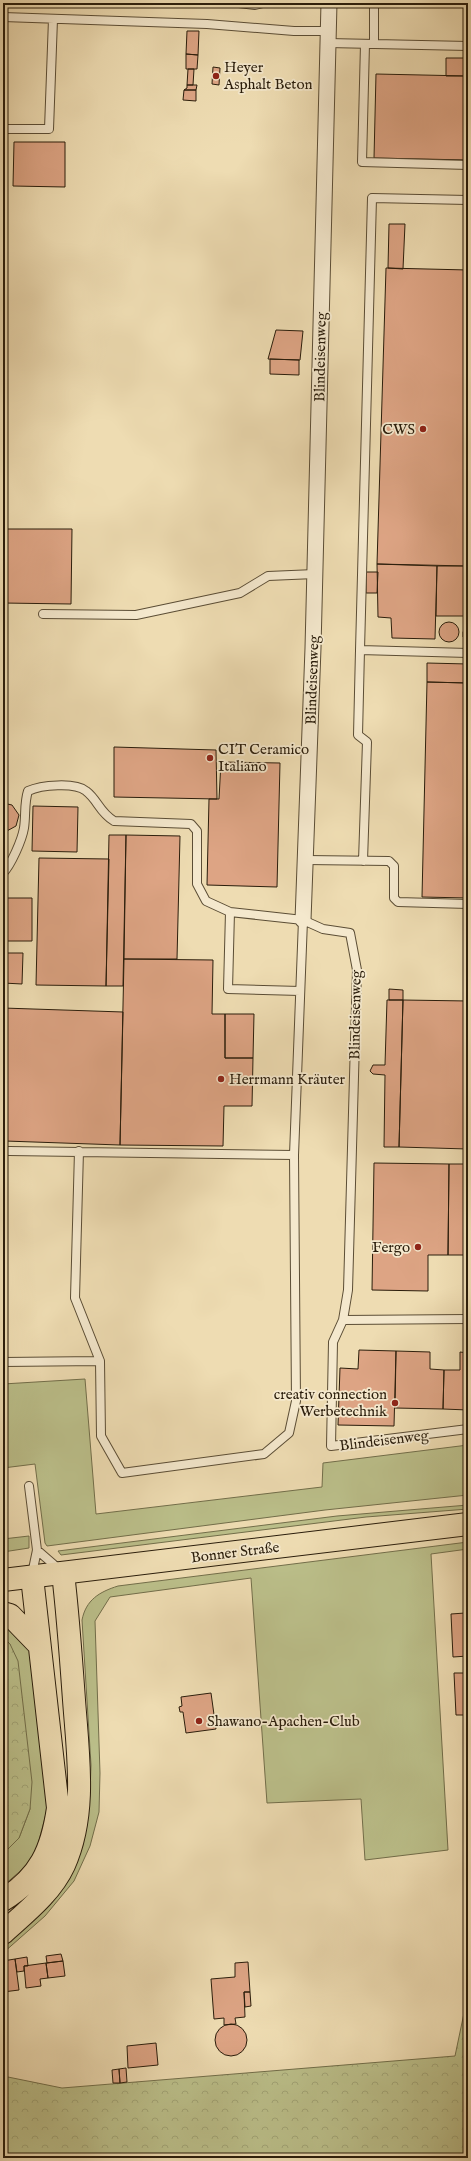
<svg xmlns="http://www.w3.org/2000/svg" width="471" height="2161" viewBox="0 0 471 2161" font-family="'IM FELL English',serif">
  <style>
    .green { fill: #bbbf8a; stroke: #726e4a }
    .forest { fill: url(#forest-crowns); stroke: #726e4a }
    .building { fill: #dda484; stroke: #2a1d0b }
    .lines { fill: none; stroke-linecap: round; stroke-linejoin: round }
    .lane-casing { stroke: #5b4d35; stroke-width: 10 }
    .street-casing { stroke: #5b4d35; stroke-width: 17 }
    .primary-casing { stroke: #2a1d0b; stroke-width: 24 }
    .highway-casing { stroke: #2a1d0b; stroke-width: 24 }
    .lane { stroke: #f4e8cd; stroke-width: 8 }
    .street { stroke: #f4e8cd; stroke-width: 15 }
    .primary { stroke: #eedcb2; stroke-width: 22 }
    .highway { stroke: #eedcb2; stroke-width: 22 }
    .poi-dot { fill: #8f2418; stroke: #f4e8cd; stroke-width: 1.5 }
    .labels { text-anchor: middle; stroke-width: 3.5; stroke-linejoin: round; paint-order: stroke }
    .poi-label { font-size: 15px; fill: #2a1d0b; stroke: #f4e8cd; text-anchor: start }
    .street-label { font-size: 15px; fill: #2a1d0b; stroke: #f4e8cd }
  </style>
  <defs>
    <pattern id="forest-crowns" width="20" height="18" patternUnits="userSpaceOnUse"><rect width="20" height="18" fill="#bbbf8a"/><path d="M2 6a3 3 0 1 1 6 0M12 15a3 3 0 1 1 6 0" fill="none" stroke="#a1a476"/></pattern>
  </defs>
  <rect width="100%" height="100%" fill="#eedcb2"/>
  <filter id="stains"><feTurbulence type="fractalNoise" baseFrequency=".005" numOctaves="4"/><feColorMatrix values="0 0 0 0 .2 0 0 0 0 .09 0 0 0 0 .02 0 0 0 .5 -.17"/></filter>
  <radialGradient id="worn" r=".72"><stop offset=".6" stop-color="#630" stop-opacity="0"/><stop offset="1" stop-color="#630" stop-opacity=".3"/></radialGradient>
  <!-- green -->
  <path class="green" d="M85 1379 96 1514 322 1487 323 1463 468 1445V1495L325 1510 47 1546 45 1543 35 1464 3 1468V1384Z
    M468 1505V1509L366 1517 61 1555 58 1551 337 1516Z
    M29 1536V1548L3 1552V1539Z
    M468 1542V1549L431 1554 448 1850 365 1860 361 1799 267 1803 251 1578 110 1597 95 1621 100 1773 99 1812 90 1846 74 1881 45 1916 3 1953V1944L90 1793 91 1765 82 1620C86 1600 99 1592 118 1586Z
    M3 1620 28 1647 31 1654 48 1806 37 1848 26 1866 3 1886V1854L19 1838 30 1809 10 1644 3 1637Z"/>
  <!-- forest -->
  <path class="forest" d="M3 1637 10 1644 18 1661 32 1782 30 1809 19 1838 3 1854Z
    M468 1994V2158H3V2076L62 2088 455 2056Z"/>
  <!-- building -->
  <path class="building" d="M187 31H199L198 55 186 54Z
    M186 54 198 55 197 69H186Z
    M446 58H468V76H446Z
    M213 67 220 68 219 85 212 84Z
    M188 69H194L193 85H187Z
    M376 74 468 76V160L374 158Z
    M187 85H197L196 90H184L187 88Z
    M184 90H196V101L183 100Z
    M14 142H65V187L13 186Z
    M389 224H405L403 269 388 268Z
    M386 268 468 270V566L377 564Z
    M276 330 303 331 300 360 268 359Z
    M270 359 299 360V375L270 374Z
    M3 529H72L71 604 3 603Z
    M377 564 437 566 435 639 392 638 391 618 378 617Z
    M437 566H468V616H436Z
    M366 572H378L377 593H366Z
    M439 632a10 10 0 1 1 20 0a10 10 0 1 1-20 0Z
    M468 624V641L463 637V632Z
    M427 663 468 664V683L427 682Z
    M427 682 468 683V898L422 897Z
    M114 747 216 750 217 799 114 797Z
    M221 762 280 763 277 887 207 885 209 799H219Z
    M3 803 12 805 19 815 16 826 5 832H3Z
    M33 806 78 807 77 852 32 851Z
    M109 835H126L123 986H106Z
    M126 835 180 836 177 959H124Z
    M39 858 109 859 106 986 36 985Z
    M3 898H32V941H3Z
    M3 953H23L22 984 3 983Z
    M124 959 213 960 212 1014H225V1058H253L252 1106H224L223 1146 120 1145Z
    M389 989 403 990V1000H389Z
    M387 1000H403L399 1147H384L385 1075 373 1074 370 1071 373 1065H385Z
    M403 1000 468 1001V1149L399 1147Z
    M3 1008 123 1012 120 1145 5 1141 6 1053H3Z
    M225 1014H254L253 1058H225Z
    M374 1163 449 1164 448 1255H428V1291L372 1290Z
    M449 1164H468V1293H465L466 1255H448Z
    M359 1350 396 1351 394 1426 338 1425 340 1368 358 1369Z
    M396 1351 430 1352V1369L444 1370 443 1409 395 1408Z
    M460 1352 468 1353V1410L443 1409 444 1370H460Z
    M465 1613 468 1656 453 1657 451 1614Z
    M454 1673H468V1715H456Z
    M211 1693 216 1729 186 1733 183 1712H180L179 1707 182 1706 181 1697Z
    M61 1954 63 1961 47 1963 46 1956Z
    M27 1957 28 1966H24V1971L17 1972 15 1959Z
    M15 1959 19 1990 3 1992V1961Z
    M63 1961 65 1976 48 1978 46 1963Z
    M248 1962 250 1992H244L245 2017 235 2018 236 2024 224 2025V2018L214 2019 211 1979 235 1977V1963Z
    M46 1963 48 1978 40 1979 41 1986 26 1988 24 1966Z
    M244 1992H250L251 2006 245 2007Z
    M215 2040a16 16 0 1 1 32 0a16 16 0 1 1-32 0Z
    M156 2043 158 2065 128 2068 127 2046Z
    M126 2068 127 2082 120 2083 119 2069Z
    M119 2069 120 2083H113L112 2070Z"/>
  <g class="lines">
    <!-- lane casing -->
    <g class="lane-casing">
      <path id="lane" d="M239 3 255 5 263 3
        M3 17 207 24 294 31H328
        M328 43 468 46
        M365 44 362 162 468 165
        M374 44V3
        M3 129H49L53 19
        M468 200 372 198 360 650 468 653
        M43 614 136 615 240 593 268 576 315 574
        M360 650 358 735 367 742 363 861
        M306 860 389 861 394 866V898L398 902 468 904
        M3 873C11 865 22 840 24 828 26 815 24 803 28 791 41 785 75 782 86 791 98 800 99 812 114 821L191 824 197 831V884L206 901 230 912 303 920 323 929 350 933 357 970 348 1290 343 1320
        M230 912 228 989 300 991
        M9 1151 294 1155
        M79 1151 75 1298 100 1361 101 1436 122 1473 264 1454 289 1433 296 1401 294 1155 303 920
        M468 1319 343 1320 333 1342 331 1446 468 1429
        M3 1362 100 1361
        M29 1486 37 1550 32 1574
        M37 1550 60 1570"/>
    </g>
    <!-- street casing -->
    <g class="street-casing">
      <path id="street" d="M303 920 313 648 329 3"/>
    </g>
    <!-- primary casing -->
    <g class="primary-casing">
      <path id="primary" d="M3 1580 468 1524"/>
    </g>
    <!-- highway casing -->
    <g class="highway-casing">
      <path id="highway" d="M3 1613 10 1615 39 1645
        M3 1900C40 1877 52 1850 58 1808L32 1577
        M3 1933C25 1913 51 1893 64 1865 87 1814 78 1755 74 1700 71 1658 68 1615 63 1573"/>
    </g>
    <!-- lane -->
    <use href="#lane" class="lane"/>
    <!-- street -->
    <use href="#street" class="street"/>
    <!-- primary -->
    <use href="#primary" class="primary"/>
    <!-- highway -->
    <use href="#highway" class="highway"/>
  </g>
  <!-- markers -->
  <g class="poi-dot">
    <circle cx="216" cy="76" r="4"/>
    <circle cx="423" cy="429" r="4"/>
    <circle cx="210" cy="758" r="4"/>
    <circle cx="221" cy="1079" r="4"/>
    <circle cx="418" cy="1247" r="4"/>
    <circle cx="395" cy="1403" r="4"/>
    <circle cx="199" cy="1721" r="4"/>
  </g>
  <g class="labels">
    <!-- poi labels -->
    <g class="poi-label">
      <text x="224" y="72">Heyer<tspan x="224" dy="17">Asphalt Beton</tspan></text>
      <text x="415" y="434" text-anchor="end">CWS</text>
      <text x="218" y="754">CIT Ceramico<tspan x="218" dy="17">Italiano</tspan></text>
      <text x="229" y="1084">Herrmann Kräuter</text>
      <text x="410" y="1252" text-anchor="end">Fergo</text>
      <text x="387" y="1399" text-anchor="end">creativ connection<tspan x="387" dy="17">Werbetechnik</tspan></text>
      <text x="207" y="1726">Shawano-Apachen-Club</text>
    </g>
    <!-- street labels -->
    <g class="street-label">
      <text transform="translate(320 357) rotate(-89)" y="5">Blindeisenweg</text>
      <text transform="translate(312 680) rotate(-88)" y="5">Blindeisenweg</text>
      <text transform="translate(355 1015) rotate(-89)" y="5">Blindeisenweg</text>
      <text transform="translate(384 1440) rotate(-7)" y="5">Blindeisenweg</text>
      <text transform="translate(235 1552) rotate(-7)" y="5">Bonner Straße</text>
    </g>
  </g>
  <!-- margin -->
  <rect width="471" height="2161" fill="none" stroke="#eedcb2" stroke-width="16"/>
  <rect x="4" y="4" width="463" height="2153" fill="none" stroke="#2a1d0b" stroke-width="2"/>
  <rect x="8" y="8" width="455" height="2145" fill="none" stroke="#2a1d0b"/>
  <rect width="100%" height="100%" filter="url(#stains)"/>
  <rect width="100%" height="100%" fill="url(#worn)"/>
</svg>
